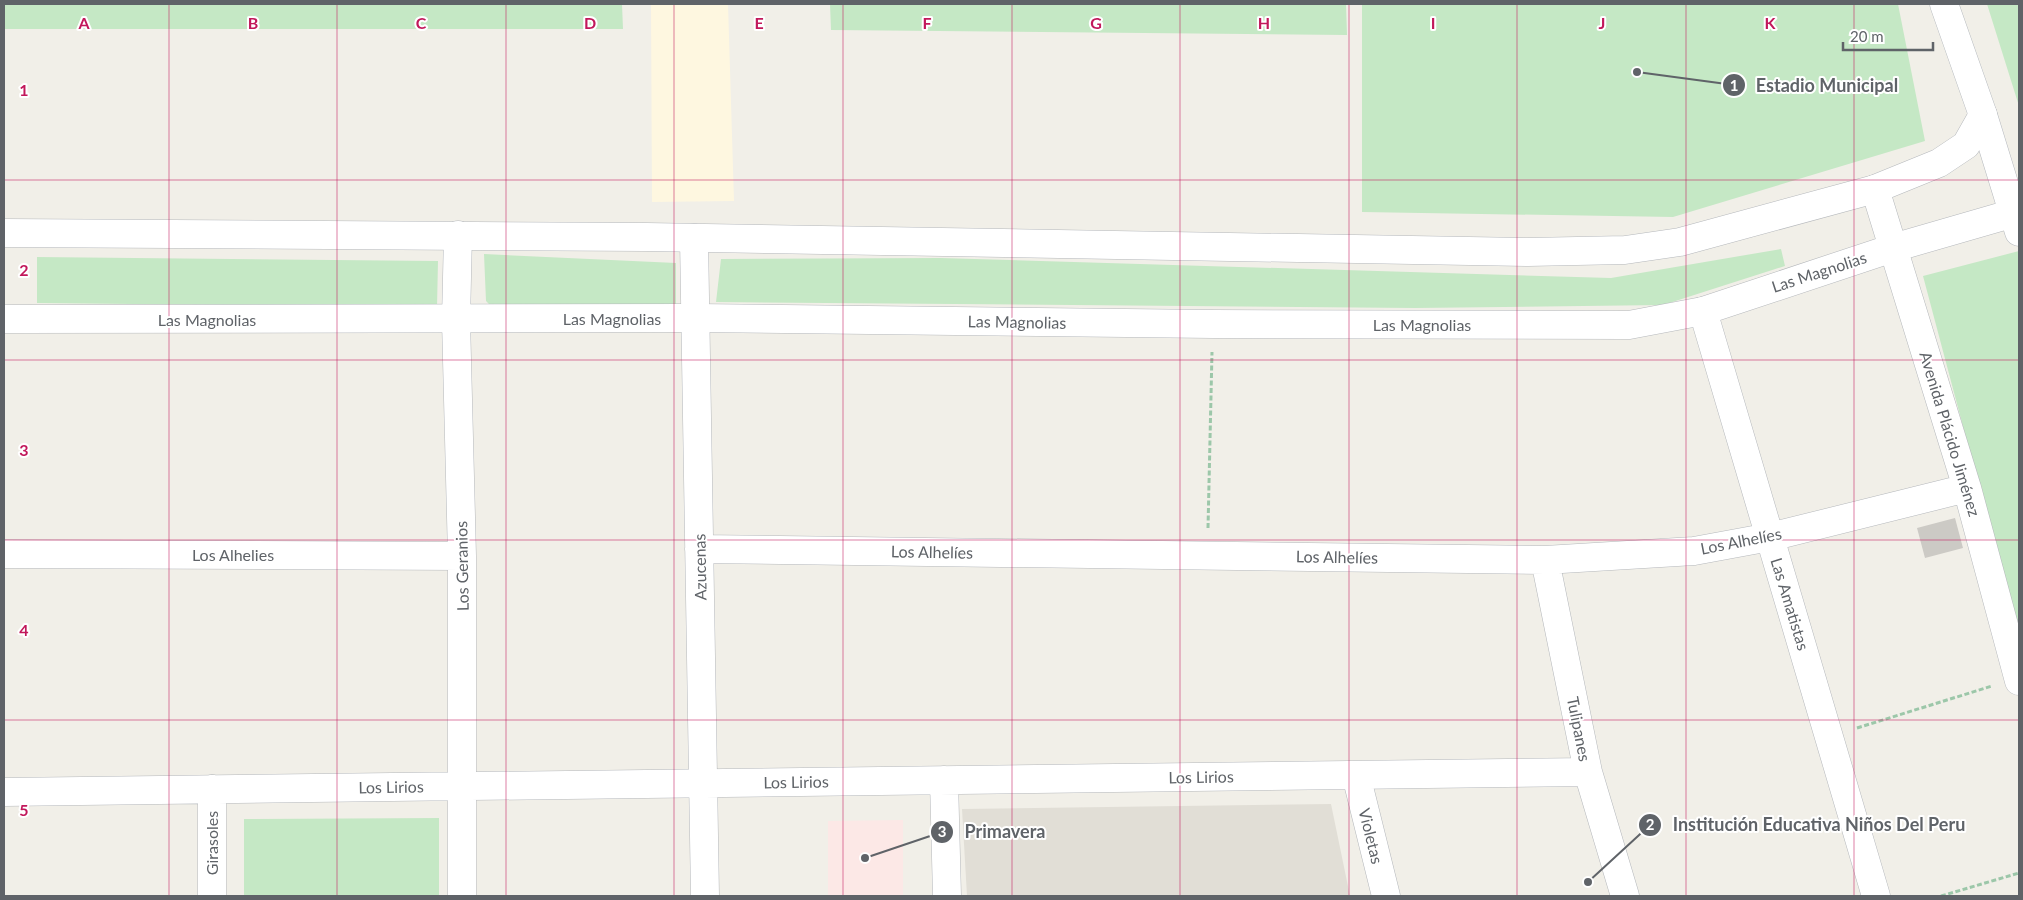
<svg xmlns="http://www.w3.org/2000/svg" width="2023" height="900" viewBox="0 0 2023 900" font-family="Lato,sans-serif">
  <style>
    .commercial { fill: #fef7e0 }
    .education { fill: #e1ded6 }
    .medical { fill: #fce8e6 }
    .green { fill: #c5e8c5 }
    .building { fill: #cccac5 }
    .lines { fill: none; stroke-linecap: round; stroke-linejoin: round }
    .minor-casing { stroke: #b5b8bc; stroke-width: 29 }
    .tertiary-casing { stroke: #b5b8bc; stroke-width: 29 }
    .secondary-casing { stroke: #b6babf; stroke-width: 29 }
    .path { stroke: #9cc7a9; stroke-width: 3; stroke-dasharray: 5 2.5; stroke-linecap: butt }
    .minor { stroke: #fff; stroke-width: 28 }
    .tertiary { stroke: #fff; stroke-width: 28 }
    .secondary { stroke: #fff; stroke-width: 28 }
    .grid { fill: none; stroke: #c2185b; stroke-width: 1; stroke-opacity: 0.55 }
    .labels { text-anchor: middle; stroke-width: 4; stroke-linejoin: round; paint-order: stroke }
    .street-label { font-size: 16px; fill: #5f6368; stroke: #fff }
    .grid-label { font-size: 16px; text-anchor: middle; font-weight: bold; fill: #c2185b; stroke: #fff; stroke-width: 4; stroke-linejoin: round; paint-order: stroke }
    .leader { fill: none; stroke: #5f6368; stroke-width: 2 }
    .callout-dot { fill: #5f6368; stroke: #fff; stroke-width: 2 }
    .mark-label { font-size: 15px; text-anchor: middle; font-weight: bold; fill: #fff }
    .callout-label { font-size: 18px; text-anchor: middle; font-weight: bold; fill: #5f6368; stroke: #fff; stroke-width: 4; stroke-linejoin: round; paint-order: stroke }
  </style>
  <rect width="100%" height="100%" fill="#f1efe8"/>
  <!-- commercial -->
  <path class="commercial" d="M651 4H728L734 201 652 202Z"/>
  <!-- education -->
  <path class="education" d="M1331 804 1350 896H967L962 809Z"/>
  <!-- medical -->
  <path class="medical" d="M903 820V896H828V821Z"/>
  <!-- green -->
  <path class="green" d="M4 4H622L623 29H4Z
    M830 4H1346L1347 35 831 30Z
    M1362 4H1898L1925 141 1673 217 1362 212Z
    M1987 4H2019V106Z
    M1781 249 1785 266 1663 305 1415 308 716 302 721 259 940 258 1611 278Z
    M2019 251V637L1923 276Z
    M484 254 676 263V310L491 306 486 301Z
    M37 257 438 261 437 307 37 303Z
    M439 818V896H244V819Z"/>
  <!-- building -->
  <path class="building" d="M1955 518 1963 548 1925 558 1917 528Z"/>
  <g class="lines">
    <!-- minor casing -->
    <g class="minor-casing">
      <path id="minor" d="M1875 189 1967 488 2019 681
        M458 235 456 320 462 556V896
        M694 238 705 896
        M1703 311 1876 896
        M699 549 1545 560 1694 551 1770 537 1967 488
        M4 554 462 556
        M1545 560 1588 772 1625 896
        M1356 775 1386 896
        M944 780 947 896
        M212 789V896
        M4 792 1588 772"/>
    </g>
    <!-- tertiary casing -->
    <g class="tertiary-casing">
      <path id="tertiary" d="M4 233 647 237 1528 252 1625 250 1680 242 1875 189 1939 163 1966 145 1983 115
        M4 319 696 318 1213 324 1629 325 1703 311 1893 248 2014 213"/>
    </g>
    <!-- secondary casing -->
    <g class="secondary-casing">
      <path id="secondary" d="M1944 4 1983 115 2019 232"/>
    </g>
    <!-- path -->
    <path class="path" d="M1208 528 1212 352
      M1857 728 1992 686
      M1941 896 2019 873"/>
    <!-- minor -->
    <use href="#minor" class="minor"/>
    <!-- tertiary -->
    <use href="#tertiary" class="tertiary"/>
    <!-- secondary -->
    <use href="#secondary" class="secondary"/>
  </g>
  <!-- grid -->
  <path class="grid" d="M169 4V896M337 4V896M506 4V896M674 4V896M843 4V896M1012 4V896M1180 4V896M1349 4V896M1517 4V896M1686 4V896M1854 4V896M4 180H2019M4 360H2019M4 540H2019M4 720H2019"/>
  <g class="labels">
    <!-- street labels -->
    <g class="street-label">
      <text transform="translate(1819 272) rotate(-18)" y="6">Las Magnolias</text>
      <text x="612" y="325">Las Magnolias</text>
      <text x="207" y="326">Las Magnolias</text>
      <text transform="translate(1017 322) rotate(1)" y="6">Las Magnolias</text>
      <text x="1422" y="331">Las Magnolias</text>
      <text transform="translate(1950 434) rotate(73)" y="6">Avenida Plácido Jiménez</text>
      <text transform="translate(1741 541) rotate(-11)" y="6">Los Alhelíes</text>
      <text transform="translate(932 552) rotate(1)" y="6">Los Alhelíes</text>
      <text x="233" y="561">Los Alhelies</text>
      <text transform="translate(1337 557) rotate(1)" y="6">Los Alhelíes</text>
      <text transform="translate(462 566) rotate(-91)" y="6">Los Geranios</text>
      <text transform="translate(700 567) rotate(-91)" y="6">Azucenas</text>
      <text transform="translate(1790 604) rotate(73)" y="6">Las Amatistas</text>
      <text transform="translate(1579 729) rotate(79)" y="6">Tulipanes</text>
      <text transform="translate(1201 777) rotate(-1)" y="6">Los Lirios</text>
      <text transform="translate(796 782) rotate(-1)" y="6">Los Lirios</text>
      <text transform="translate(391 787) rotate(-1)" y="6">Los Lirios</text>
      <text transform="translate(1371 836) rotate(76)" y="6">Violetas</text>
      <text transform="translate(212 843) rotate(-90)" y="6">Girasoles</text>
    </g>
  </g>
  <g class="grid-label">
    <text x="84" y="29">A</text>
    <text x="253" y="29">B</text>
    <text x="421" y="29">C</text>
    <text x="590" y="29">D</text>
    <text x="759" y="29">E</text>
    <text x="927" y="29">F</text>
    <text x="1096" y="29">G</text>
    <text x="1264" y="29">H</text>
    <text x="1433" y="29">I</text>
    <text x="1602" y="29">J</text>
    <text x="1770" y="29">K</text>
    <text x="24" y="96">1</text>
    <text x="24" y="276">2</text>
    <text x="24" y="456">3</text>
    <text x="24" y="636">4</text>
    <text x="24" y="816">5</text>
  </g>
  <!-- callouts -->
  <path class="leader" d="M1637 72L1734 85M1588 882L1650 825M865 858L942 832"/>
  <g class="callout-dot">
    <circle cx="1637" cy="72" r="5"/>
    <circle cx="1588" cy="882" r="5"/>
    <circle cx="865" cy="858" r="5"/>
    <circle cx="1734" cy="85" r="12"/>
    <circle cx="1650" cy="825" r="12"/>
    <circle cx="942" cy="832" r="12"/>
  </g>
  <g class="mark-label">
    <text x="1734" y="91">1</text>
    <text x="1650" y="830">2</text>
    <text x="942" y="837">3</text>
  </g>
  <g class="callout-label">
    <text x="1827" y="92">Estadio Municipal</text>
    <text x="1819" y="831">Institución Educativa Niños Del Peru</text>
    <text x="1005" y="838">Primavera</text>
  </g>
  <!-- border -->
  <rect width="2023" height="900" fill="none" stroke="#5f6368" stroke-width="10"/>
  <!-- scale -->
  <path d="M1843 42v8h90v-8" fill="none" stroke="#5f6368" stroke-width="2.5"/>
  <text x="1850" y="42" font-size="15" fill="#5f6368" stroke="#ffffff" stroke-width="4" paint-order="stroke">20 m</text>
</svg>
